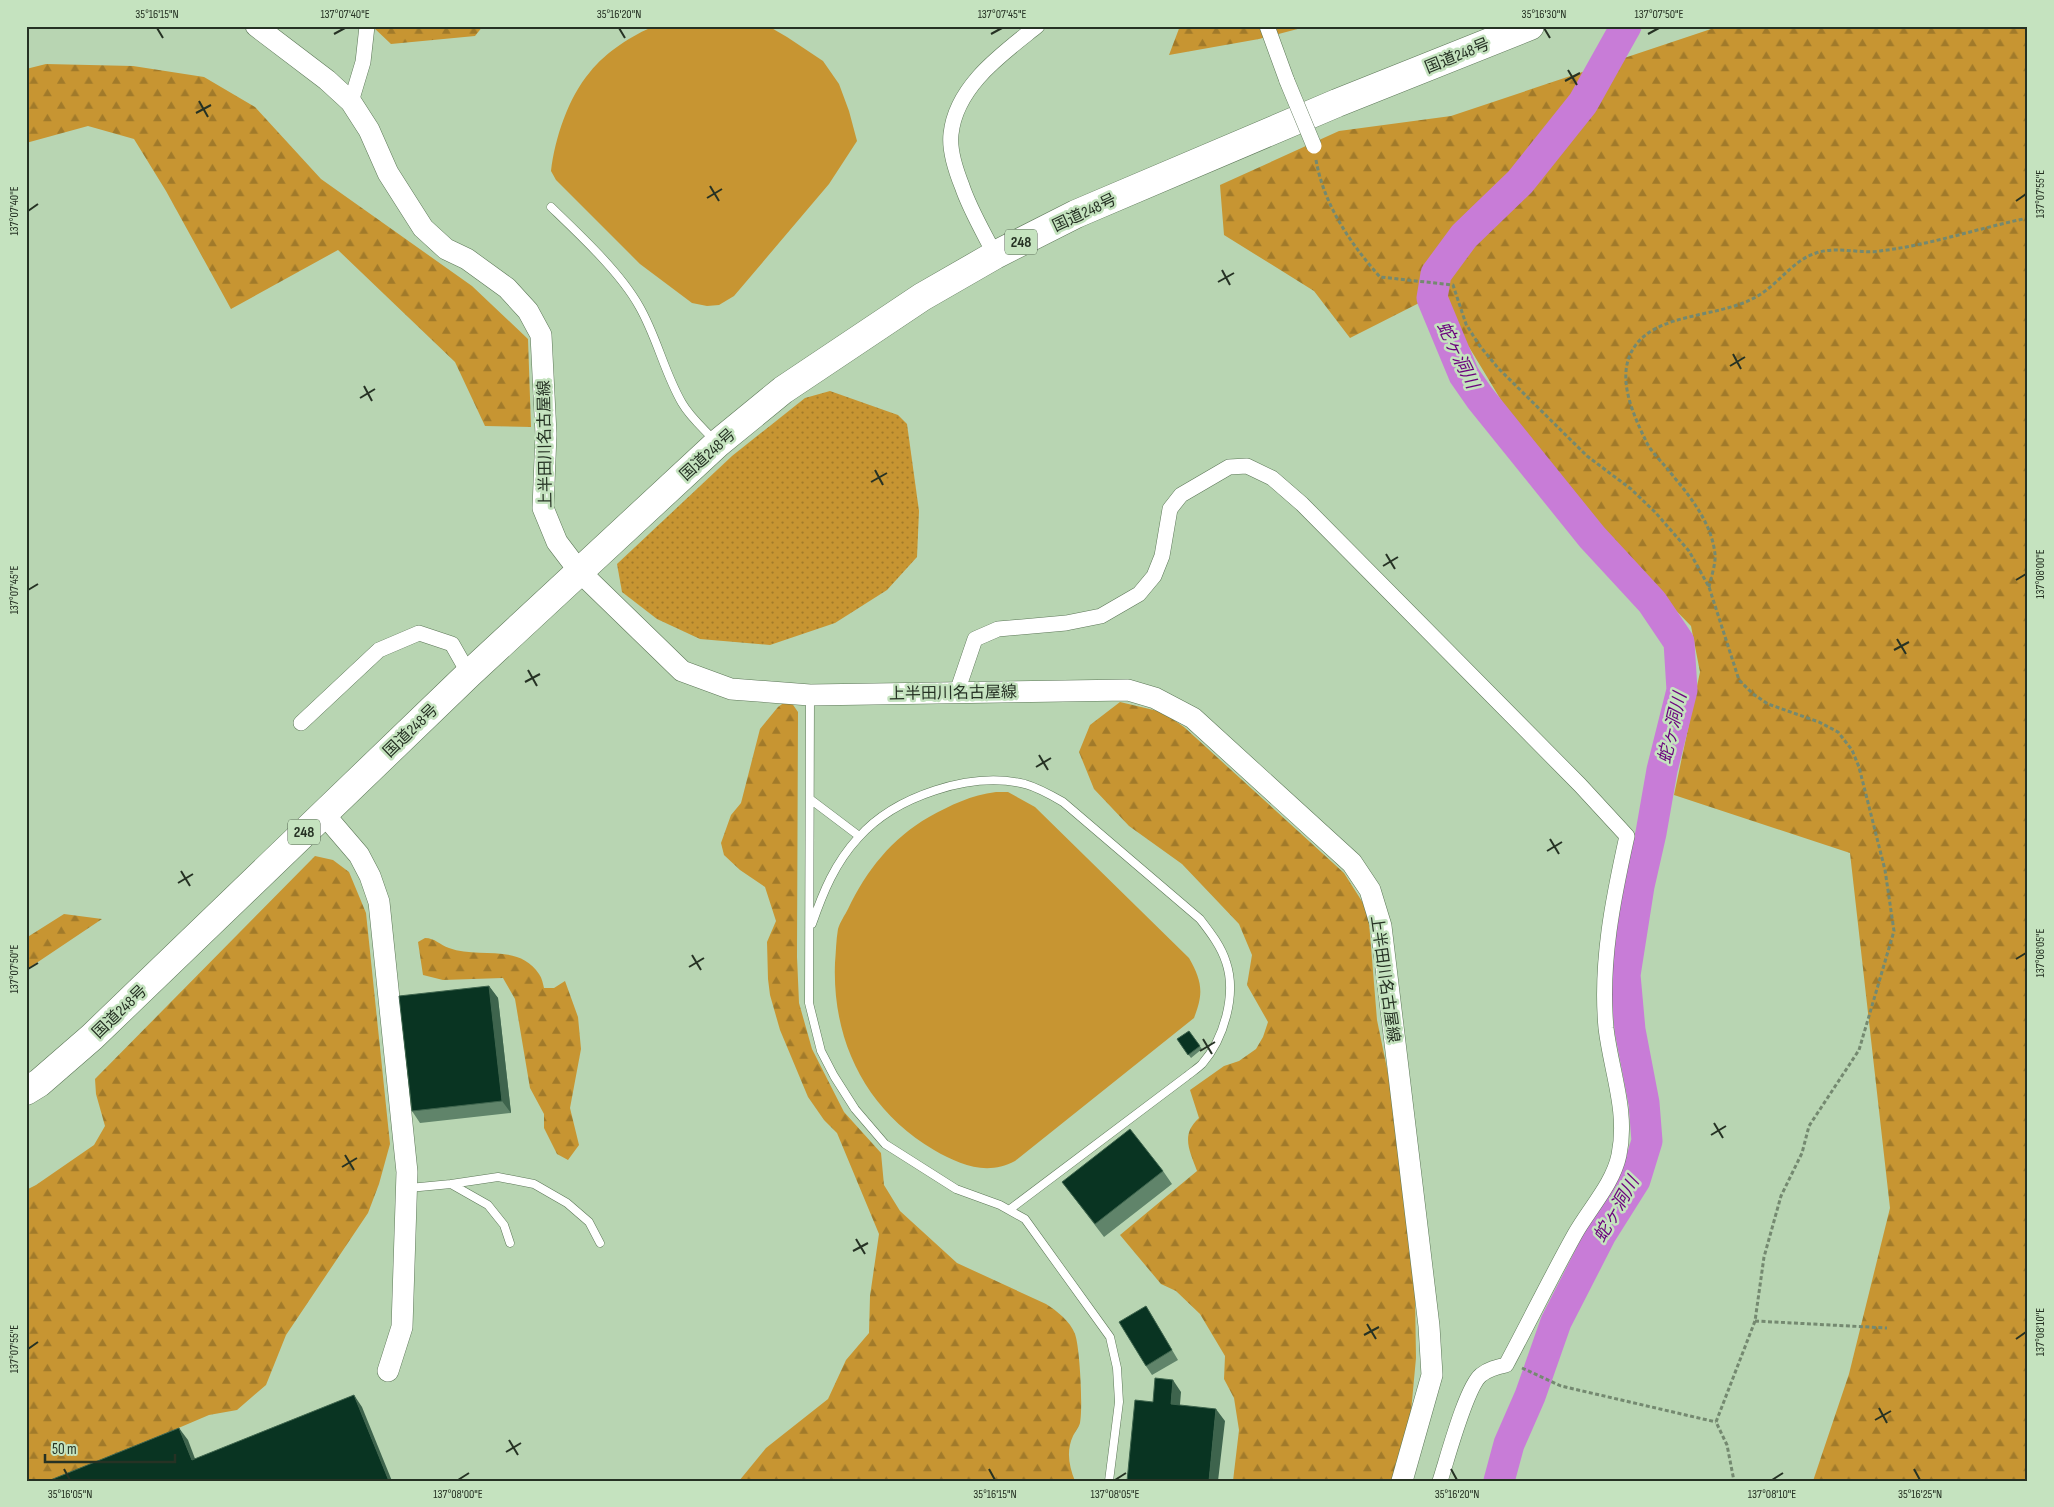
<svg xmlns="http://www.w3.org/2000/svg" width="2054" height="1507" viewBox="0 0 2054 1507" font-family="'Sofia Sans Condensed','Noto Sans JP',sans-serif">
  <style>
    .grass { fill: url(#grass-dots) }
    .forest { fill: url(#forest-firs) }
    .pitch { fill: #c79532 }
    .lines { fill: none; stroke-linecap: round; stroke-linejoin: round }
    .river { stroke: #c87cd7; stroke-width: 31 }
    .lane-casing { stroke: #5c7757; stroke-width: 9 }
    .street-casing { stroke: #5c7757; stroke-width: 16 }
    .secondary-casing { stroke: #5c7757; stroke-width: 22 }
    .highway-casing { stroke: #5c7757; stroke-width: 29 }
    .path { stroke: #748970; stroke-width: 3; stroke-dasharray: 4 2.5; stroke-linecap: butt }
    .lane { stroke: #fff; stroke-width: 8 }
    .street { stroke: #fff; stroke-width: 15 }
    .secondary { stroke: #fff; stroke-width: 21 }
    .highway { stroke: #fff; stroke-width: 28 }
    .street-bridge-casing { stroke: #5c7757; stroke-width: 16; stroke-linecap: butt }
    .street-bridge { stroke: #fff; stroke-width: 15 }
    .wall { fill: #60846a }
    .shaded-wall { fill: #3e644d }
    .building { fill: #093422; stroke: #3e644d }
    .ticks { fill: none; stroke: #263224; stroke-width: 2 }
    .labels { text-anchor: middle; stroke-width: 5; stroke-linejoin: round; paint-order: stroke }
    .shield { fill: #c5e3bf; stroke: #566752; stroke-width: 1 }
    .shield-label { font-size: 15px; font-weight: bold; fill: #263224 }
    .street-label { font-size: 16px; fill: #263224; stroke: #c5e3bf }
    .water-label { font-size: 18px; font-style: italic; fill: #6b027d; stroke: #c5e3bf }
    .neatline { fill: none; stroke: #263224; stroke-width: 2 }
    .ticks-label { font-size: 12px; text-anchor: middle; fill: #263224 }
  </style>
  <defs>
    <pattern id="grass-dots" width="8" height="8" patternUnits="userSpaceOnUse" patternTransform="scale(1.25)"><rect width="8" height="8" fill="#c79532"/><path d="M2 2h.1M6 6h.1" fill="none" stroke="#a17a2a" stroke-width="1.8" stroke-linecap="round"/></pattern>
    <pattern id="forest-firs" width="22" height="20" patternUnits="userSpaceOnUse" patternTransform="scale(1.25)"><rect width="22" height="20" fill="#c79532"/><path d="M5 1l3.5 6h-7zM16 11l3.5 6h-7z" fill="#a17a2a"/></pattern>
  </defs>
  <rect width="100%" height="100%" fill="#b8d5b2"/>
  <!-- grass -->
  <path class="grass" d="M830 391 898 415 907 424 919 511 917 557 887 590 835 623 770 645 700 639 657 619 622 592 617 564 732 456 805 398Z"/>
  <!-- forest -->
  <path class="forest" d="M372 26H483L475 36 391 44Z
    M1180 26H1309L1259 39 1169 55Z
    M1720 26H2028V1481H1813L1849 1374 1890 1208 1850 853 1674 795 1700 672 1691 626 1621 554 1559 477 1524 438 1469 347 1425 300 1350 338 1314 291 1224 235 1220 185 1339 131 1451 116Z
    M46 64 133 66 204 77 255 107 321 179 472 286 528 339 531 427 485 426 455 362 338 250 231 309 166 191 134 139 88 126 26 143V69Z
    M789 699 798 712 797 957 799 1003 812 1049 844 1112 881 1153 884 1185 900 1211 957 1263 1046 1304C1057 1311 1070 1321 1075 1334 1080 1348 1083 1408 1080 1423 1079 1427 1075 1432 1073 1436 1066 1451 1069 1466 1075 1481H739L766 1448 828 1399 846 1360 869 1333 870 1296 879 1234 837 1133 824 1120 808 1097 780 1030 770 995 768 979 767 942 776 921 765 887 740 870 724 855 721 843 731 815 741 803 760 729 778 707Z
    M1120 702 1162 712 1184 727 1344 873 1363 903 1369 922 1377 1020 1390 1083 1415 1295 1416 1358 1411 1412 1393 1481H1233L1239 1430 1234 1398 1224 1379 1225 1356 1200 1314 1176 1291 1161 1284 1120 1235 1197 1171C1190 1151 1180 1135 1199 1118L1190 1090 1224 1066 1239 1061 1256 1049 1263 1037 1268 1022 1247 985 1252 955 1239 924 1182 864 1129 826 1094 789 1079 752 1090 725Z
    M315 856 333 860 349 872 366 913 390 1144 379 1184 368 1213 286 1335 266 1385 237 1410 209 1415 54 1481H26V1190L36 1185 94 1145 105 1126 96 1094 95 1079Z
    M64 914 102 919 26 970V938Z
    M425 938C435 938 440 945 449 948 479 959 519 943 539 974 542 978 543 984 544 988H554L565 981 578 1017 581 1049 570 1108 579 1145 568 1160 557 1154 544 1128V1114L530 1088 515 999 503 978 443 980 423 975 418 942Z"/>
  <!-- pitch -->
  <path class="pitch" d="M655 26H768L787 37 823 61 839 84 849 111 857 141 829 184 734 296 719 305 707 306 692 303 640 264 556 180 551 171C555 138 568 98 590 72 606 52 632 35 655 26Z
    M996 792H1008L1035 807 1189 958C1202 981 1204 993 1194 1018L1015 1161C987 1176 960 1165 934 1150 866 1110 832 1041 835 963 836 952 836 940 838 929 840 922 845 915 848 909 866 871 892 838 929 817 951 805 971 795 996 792Z"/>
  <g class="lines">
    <!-- river -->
    <path class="river" d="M1499 1481 1509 1444 1530 1396 1556 1322 1601 1234 1635 1180 1647 1141 1644 1103 1630 1030 1625 975 1639 886 1651 833 1662 770 1682 690 1679 642 1652 602 1592 537 1480 398 1464 375 1432 298 1436 274 1464 236 1520 182 1583 103 1626 26"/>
    <!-- lane casing -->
    <g class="lane-casing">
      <path id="lane" d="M551 207C579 234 620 272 639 306 657 337 664 372 682 403 690 417 704 429 714 440
        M810 697 809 1003 821 1051 834 1076 855 1109 885 1144 956 1189 1000 1205 1025 1219 1110 1337 1117 1368 1119 1402 1109 1481
        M810 799 859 836
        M812 924C823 892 835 863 858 838 895 796 971 771 1025 784 1039 788 1051 795 1063 802L1200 919C1210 932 1221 946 1226 962 1237 994 1224 1039 1202 1064 1198 1068 1192 1072 1187 1076L1009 1210
        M451 1184 498 1177 534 1184 567 1203 589 1222 600 1243
        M409 1188 451 1184 488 1205 504 1225 510 1243"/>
    </g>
    <!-- street casing -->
    <g class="street-casing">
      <path id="street" d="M1267 26 1287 81
        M351 102 363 62 367 26
        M995 255C984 233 970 210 962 186 956 171 949 151 951 134 956 86 1002 54 1037 26
        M957 692 975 639 998 629 1066 623 1101 616 1139 594 1154 576 1162 556 1170 509 1181 495 1229 467 1247 466 1272 478 1302 504 1580 785 1627 836C1613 899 1600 963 1606 1028 1611 1071 1628 1111 1619 1155 1613 1184 1589 1209 1575 1234 1551 1277 1529 1322 1506 1365 1497 1367 1488 1369 1481 1375 1466 1387 1447 1460 1440 1481
        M301 723 379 650 419 633 452 644 469 674"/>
    </g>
    <!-- secondary casing -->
    <g class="secondary-casing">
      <path id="secondary" d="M256 26 327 80 351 102 369 130 388 173 423 228 446 249 467 259 507 288 528 311 541 335 546 434 543 508 557 542 579 571 682 671 731 689 810 695 1128 690 1155 698 1193 718 1352 863 1370 890 1381 926 1429 1326 1432 1375 1402 1481
        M323 813 359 855 370 876 379 902 407 1172 402 1327 388 1371"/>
    </g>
    <!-- highway casing -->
    <g class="highway-casing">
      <path id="highway" d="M26 1091 39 1083 92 1037 469 674 717 444 783 390 922 297 995 255 1076 214 1337 103 1530 26"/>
    </g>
    <!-- path -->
    <path class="path" d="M1316 160C1324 205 1350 243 1380 277L1453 285 1466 324 1479 345 1498 368 1587 456 1631 489 1655 512 1689 551 1709 587 1739 680 1753 694 1768 704 1819 722 1838 732 1852 750 1859 767 1885 870 1894 931 1859 1050 1809 1126 1802 1153 1781 1196 1764 1257 1755 1321 1716 1422 1727 1445 1734 1481
      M1709 587C1711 577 1716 564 1715 554 1711 519 1686 492 1665 466 1658 458 1649 449 1645 439 1632 412 1615 374 1635 346 1658 313 1718 317 1752 299 1776 288 1791 261 1816 253 1837 246 1860 254 1880 251 1930 245 1979 228 2028 218
      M1755 1321 1887 1328
      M1522 1368 1561 1386 1716 1422"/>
    <!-- lane -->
    <use href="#lane" class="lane"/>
    <!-- street -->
    <use href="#street" class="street"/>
    <!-- secondary -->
    <use href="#secondary" class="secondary"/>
    <!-- highway -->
    <use href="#highway" class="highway"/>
    <!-- street-bridge casing -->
    <g class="street-bridge-casing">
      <path id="street-bridge" d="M1287 81 1314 146"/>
    </g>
    <!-- street-bridge -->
    <use href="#street-bridge" class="street-bridge"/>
  </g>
  <!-- wall -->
  <path class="wall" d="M489 986 498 998 511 1113 420 1123 412 1111Z
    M1189 1031 1202 1049 1191 1058 1177 1039Z
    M1163 1171 1172 1184 1104 1237 1062 1182Z
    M1146 1306 1152 1316 1178 1360 1152 1375 1146 1366Z"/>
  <!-- shaded-wall -->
  <path class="shaded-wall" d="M489 986 498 998 511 1113 502 1101Z
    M1173 1380 1181 1392 1179 1416 1171 1404Z
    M354 1395 362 1407 392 1481H389Z
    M1216 1409 1225 1421 1218 1481H1209Z
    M179 1428 188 1440 200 1472 192 1460Z"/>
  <!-- building -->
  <path class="building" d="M489 986 502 1101 412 1111 399 996Z
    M1189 1031 1200 1046 1188 1055 1177 1039Z
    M1130 1129 1163 1171 1095 1224 1062 1182Z
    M1146 1306 1172 1350 1146 1366 1119 1322Z
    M1155 1378 1173 1380 1171 1404 1216 1409 1209 1481H1127L1135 1400 1153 1402Z
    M354 1395 389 1481H48L179 1428 192 1460Z"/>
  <!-- ticks -->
  <path class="ticks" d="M157 28 163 38M619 28 625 38M1544 28 1550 38M334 34 345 28M991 34 1002 28M1648 34 1659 28M1568 70 1577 85M1565 81 1580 73M199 101 208 117M196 113 211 105M710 186 719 201M707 198 722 189M2016 201 2026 194M28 211 38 204M1222 270 1230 285M1218 282 1234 273M1733 354 1741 369M1730 366 1745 357M364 386 372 401M360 398 375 389M875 470 883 485M871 482 887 473M1386 554 1395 569M1383 566 1398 557M2016 580 2026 574M28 590 38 584M1897 639 1906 654M1894 650 1909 642M528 670 537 686M525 682 540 674M1039 755 1048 770M1036 767 1051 758M1550 839 1559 854M1547 851 1562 842M181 871 190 886M178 883 193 874M692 955 701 970M2016 959 2026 953M689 967 704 958M28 969 38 963M1203 1039 1212 1054M1200 1051 1215 1042M1714 1123 1723 1138M1711 1135 1726 1126M345 1155 354 1170M342 1167 357 1158M856 1239 865 1254M853 1251 868 1243M1367 1324 1376 1339M1364 1335 1379 1327M2016 1339 2026 1332M28 1349 38 1342M1879 1408 1887 1423M1875 1420 1891 1411M509 1440 518 1455M506 1452 521 1443M64 1469 70 1480M989 1469 995 1480M1451 1469 1457 1480M1914 1469 1920 1480M458 1480 469 1473M1115 1480 1126 1473M1772 1480 1783 1473"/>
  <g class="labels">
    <!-- shield labels -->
    <g class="shield">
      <rect x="1005" y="229.5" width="32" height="25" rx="4"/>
      <rect x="288" y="819.5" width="32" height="25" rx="4"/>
    </g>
    <g class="shield-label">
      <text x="1021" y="247">248</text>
      <text x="304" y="837">248</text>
    </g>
    <!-- street labels -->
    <g class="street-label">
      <text transform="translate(1457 55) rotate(-22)" y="6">国道248号</text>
      <text transform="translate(1084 212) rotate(-25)" y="6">国道248号</text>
      <text transform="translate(544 444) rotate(-91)" y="6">上半田川名古屋線</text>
      <text transform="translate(707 454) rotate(-42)" y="6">国道248号</text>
      <text transform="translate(953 692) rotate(-1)" y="6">上半田川名古屋線</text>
      <text transform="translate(410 730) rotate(-44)" y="6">国道248号</text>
      <text transform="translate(1386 979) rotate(82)" y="6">上半田川名古屋線</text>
      <text transform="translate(119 1011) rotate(-44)" y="6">国道248号</text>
    </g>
    <!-- water labels -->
    <g class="water-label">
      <text transform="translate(1458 355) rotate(64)" y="6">蛇ヶ洞川</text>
      <text transform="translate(1672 728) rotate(-77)" y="6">蛇ヶ洞川</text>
      <text transform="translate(1616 1209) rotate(-60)" y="6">蛇ヶ洞川</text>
    </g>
  </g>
  <!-- border -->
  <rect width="2054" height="1507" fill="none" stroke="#c5e3bf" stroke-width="55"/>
  <!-- scale -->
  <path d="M45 1454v8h130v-8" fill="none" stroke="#263224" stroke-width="2.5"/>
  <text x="52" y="1454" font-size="15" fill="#263224" stroke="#c5e3bf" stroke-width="4" paint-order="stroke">50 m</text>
  <rect x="28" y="28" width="1998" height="1452" class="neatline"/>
  <g class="ticks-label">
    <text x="157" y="18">35°16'15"N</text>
    <text x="345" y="18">137°07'40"E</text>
    <text x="619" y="18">35°16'20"N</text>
    <text x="1002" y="18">137°07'45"E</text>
    <text x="1544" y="18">35°16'30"N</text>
    <text x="1659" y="18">137°07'50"E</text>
    <text transform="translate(2040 194) rotate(-90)" y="4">137°07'55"E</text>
    <text transform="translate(14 211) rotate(-90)" y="4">137°07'40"E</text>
    <text transform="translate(2040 574) rotate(-90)" y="4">137°08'00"E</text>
    <text transform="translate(14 590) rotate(-90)" y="4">137°07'45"E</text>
    <text transform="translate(2040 953) rotate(-90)" y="4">137°08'05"E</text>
    <text transform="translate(14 969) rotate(-90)" y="4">137°07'50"E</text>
    <text transform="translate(2040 1332) rotate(-90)" y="4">137°08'10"E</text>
    <text transform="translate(14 1349) rotate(-90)" y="4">137°07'55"E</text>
    <text x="70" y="1498">35°16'05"N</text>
    <text x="458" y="1498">137°08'00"E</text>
    <text x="995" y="1498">35°16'15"N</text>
    <text x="1115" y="1498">137°08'05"E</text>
    <text x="1457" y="1498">35°16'20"N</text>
    <text x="1772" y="1498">137°08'10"E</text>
    <text x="1920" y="1498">35°16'25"N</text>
  </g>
</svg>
